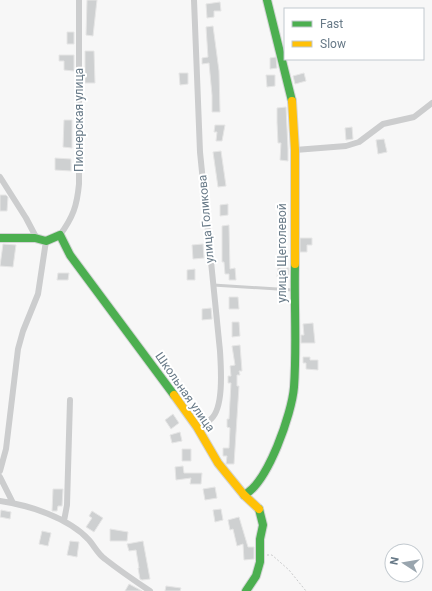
<svg xmlns="http://www.w3.org/2000/svg" width="432" height="591" viewBox="0 0 432 591" font-family="Roboto,sans-serif">
  <style>
    .building { fill: #ced0d1; stroke: #e6e6e6 }
    .lines { fill: none; stroke-linecap: round; stroke-linejoin: round }
    .fast-casing { stroke: #d3d4d5; stroke-width: 10 }
    .slow-casing { stroke: #d3d4d5; stroke-width: 10 }
    .path { stroke: #c9cacb; stroke-width: 1; stroke-dasharray: 2 2; stroke-linecap: butt }
    .lane { stroke: #cccdce; stroke-width: 3 }
    .street { stroke: #cccdce; stroke-width: 6 }
    .fast { stroke: #4caf50; stroke-width: 8 }
    .slow { stroke: #ffc107; stroke-width: 8 }
    .labels { text-anchor: middle; stroke-width: 4; stroke-linejoin: round; paint-order: stroke }
    .street-label { font-size: 12px; fill: #677987; stroke: #fff }
  </style>
  <rect width="100%" height="100%" fill="#f7f7f7"/>
  <!-- building -->
  <path class="building" d="M87 0H97L93 36 86 35Z
    M220 2 221 11H214V17L207 18 206 4Z
    M213 26 219 71 220 112H212V95L209 63 202 64V58L208 57 206 27Z
    M67 32H74V44H67Z
    M85 51H94L95 83H85Z
    M59 55H74V71L64 70V61H59Z
    M276 57 277 68 270 69V58Z
    M179 73H188V84L180 85Z
    M304 73 306 81 295 84 293 76Z
    M266 75H275V86L267 87Z
    M286 107 288 149V161L280 160 281 143H278L277 122V108Z
    M64 120H72V148L63 147Z
    M215 125H225L222 141H216L217 132H214Z
    M352 127 353 139 346 140 345 128Z
    M384 139 387 152 378 154 376 140Z
    M221 151 226 186 218 187 213 152Z
    M55 158 71 159V171L55 170Z
    M0 195H6L8 197 7 211H0Z
    M228 204V215L220 216V205Z
    M229 225 230 269 235 268 236 280H229V274H225L224 262H222V226Z
    M300 238H312V245H307V252H300Z
    M3 244 16 245 13 267 0 266Z
    M203 244 204 258 193 259 192 245Z
    M278 267 289 268 288 278 277 277Z
    M195 269V280H187V270Z
    M58 273H69L68 280H57Z
    M229 297H238L239 309H229Z
    M211 308 212 319 202 320V309Z
    M232 322H239L240 336 232 337Z
    M313 323 315 343H301V335H304L303 324Z
    M240 345 242 371H239L240 375H237V386H239L234 464H226L227 456H223V448H229L230 428 227 427V419H229L231 383H228V376H231L230 366 235 365 232 346Z
    M303 357H310V360H318V370L306 369V363H303Z
    M173 414 179 423 171 429 165 420Z
    M180 432 182 441 172 443 170 435Z
    M182 449H191V461H182Z
    M183 466 184 473H202L201 484H190L191 478 176 480 175 467Z
    M215 487 217 498 205 500 203 489Z
    M53 489H63L62 506H58L57 511H52Z
    M221 509 223 520 215 522 213 510Z
    M1 510 11 512 10 519 0 517Z
    M92 511 103 518 94 532 86 527 92 518 89 516Z
    M239 517 248 547H254V559L244 560 243 544 237 546 233 529 230 530 228 520Z
    M110 529 128 532 127 541H110Z
    M42 531 51 533 48 546 39 544Z
    M70 541 79 542 77 557 67 555Z
    M143 541 150 579 142 580 140 579 138 568H139L136 550 129 551 127 544Z
    M129 584 142 591H125Z
    M166 586 181 588 180 591H165Z"/>
  <g class="lines">
    <!-- fast casing -->
    <g class="fast-casing">
      <path id="fast" d="M267 0 292 101
        M0 238H35L46 241 60 235 70 255 174 395
        M244 495C268 483 292 413 294 387 297 346 294 305 295 264
        M246 591 256 576 260 562V539L263 525 259 509"/>
    </g>
    <!-- slow casing -->
    <g class="slow-casing">
      <path id="slow" d="M292 101 295 150V264
        M174 395 197 427 218 463 244 495 259 509"/>
    </g>
    <!-- path -->
    <path class="path" d="M267 555H272L289 570 306 591"/>
    <!-- lane -->
    <path class="lane" d="M213 285 293 290"/>
    <!-- street -->
    <path class="street" d="M194 0 200 152 220 351C221 368 224 408 211 419 207 423 201 425 197 427
      M295 150 346 146 359 142 383 124 414 117 432 103
      M0 177 26 218 36 237
      M60 235C73 217 77 206 79 184V0
      M0 471 6 449 18 349 23 331 38 294 46 241
      M0 477 13 503
      M0 501C29 505 69 518 89 540 95 547 98 554 105 559 119 570 135 581 150 591
      M64 521 67 505 70 400"/>
    <!-- fast -->
    <use href="#fast" class="fast"/>
    <!-- slow -->
    <use href="#slow" class="slow"/>
  </g>
  <g class="labels">
    <!-- street labels -->
    <g class="street-label">
      <text transform="translate(79 120) rotate(-90)" y="4">Пионерская улица</text>
      <text transform="translate(206 219) rotate(-95)" y="4">улица Голикова</text>
      <text transform="translate(282 253) rotate(-90)" y="4">улица Щеголевой</text>
      <text transform="translate(185 392) rotate(55)" y="4">Школьная улица</text>
    </g>
  </g>
  <!-- legend -->
  <rect x="284" y="8" width="140" height="52" fill="#ffffff" stroke="#c2c9cf"/>
  <rect x="292" y="21" width="20" height="6" fill="#4caf50" stroke="#c2c9cf"/>
  <text x="320" y="28" font-size="12" fill="#677987">Fast</text>
  <rect x="292" y="41" width="20" height="6" fill="#ffc107" stroke="#c2c9cf"/>
  <text x="320" y="48" font-size="12" fill="#677987">Slow</text>
  <!-- north arrow -->
  <g transform="translate(404 563) rotate(282)"><circle r="19" fill="#ffffff" stroke="#c2c9cf"/>
  <path d="M0-3L7 15L0 10L-7 15Z" fill="#99a5ae"/>
  <text y="-6" font-size="11" font-weight="bold" text-anchor="middle" fill="#677987">N</text>
  </g>
</svg>
